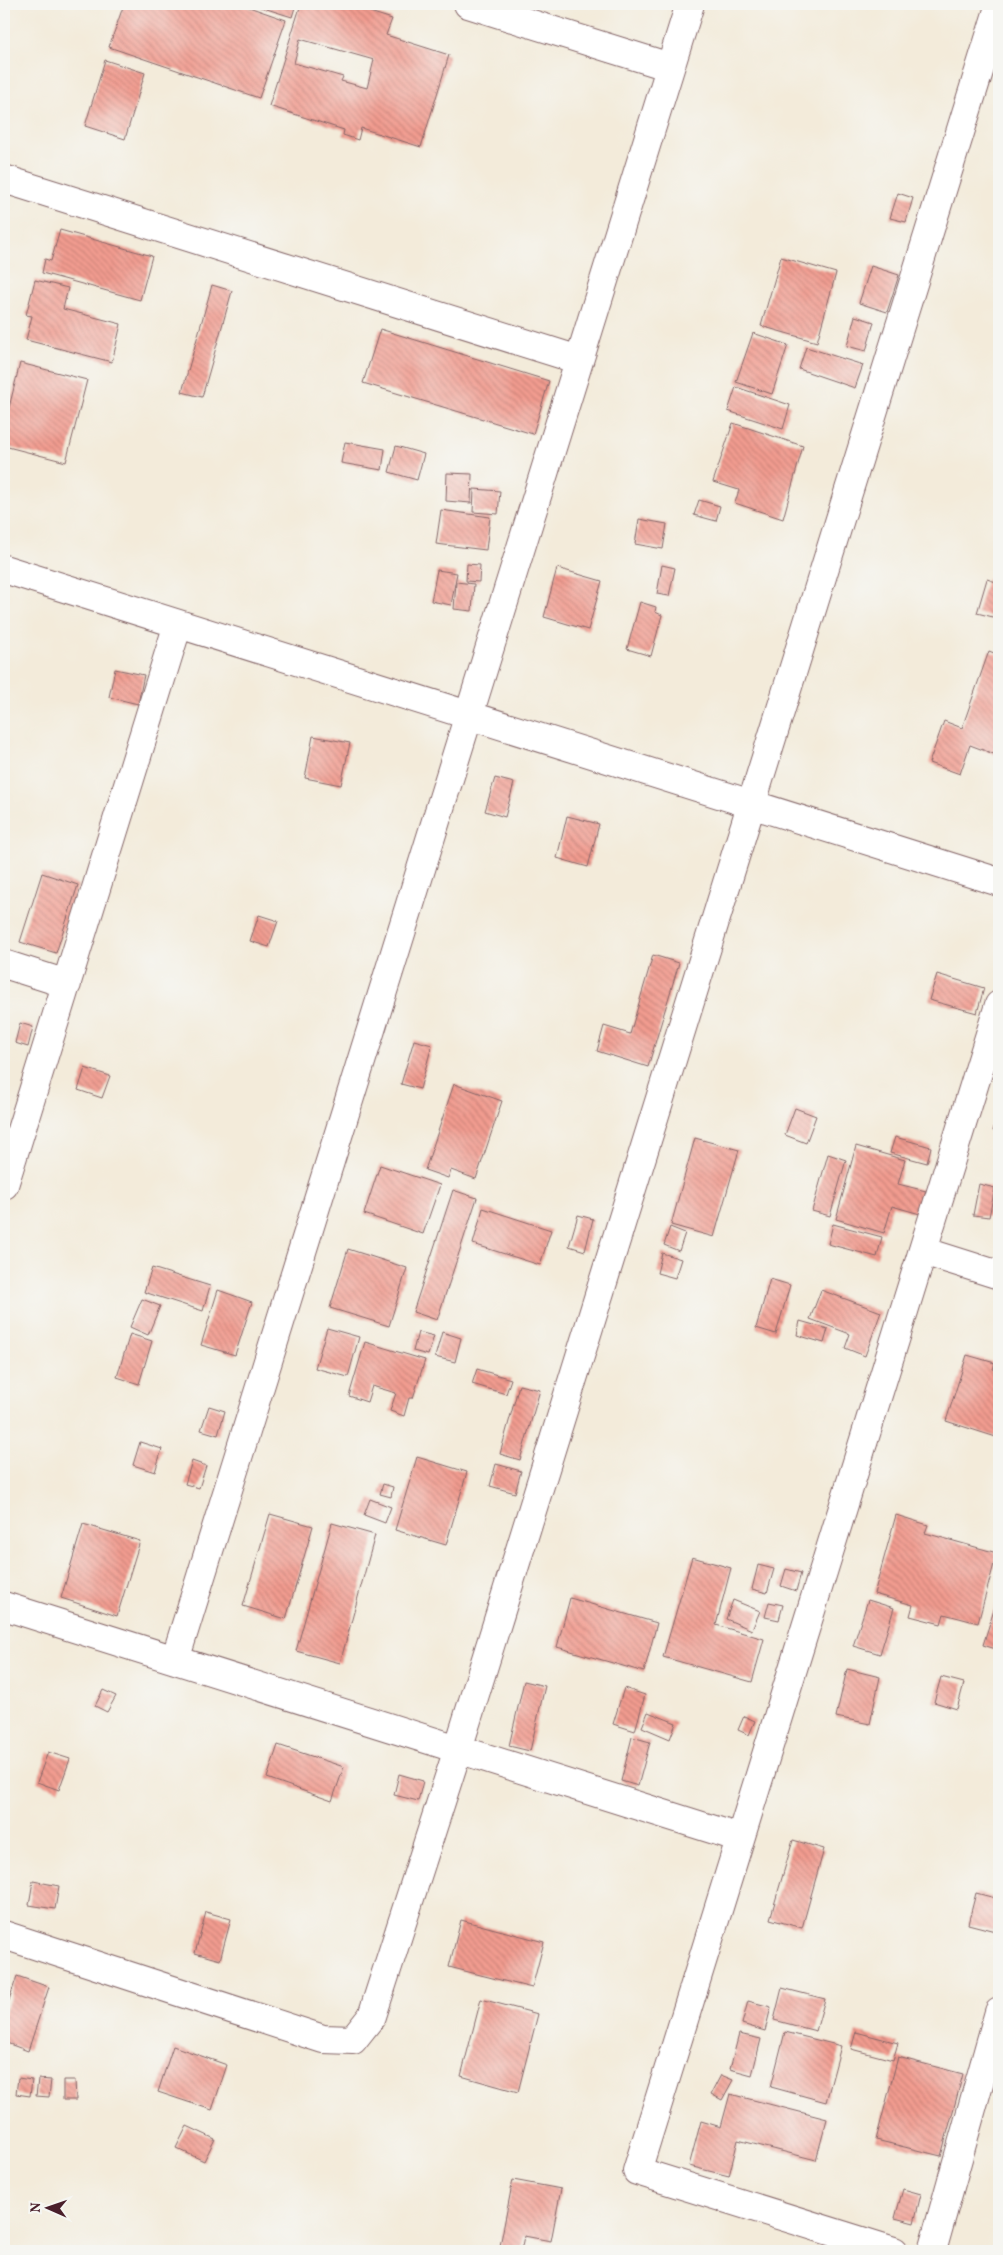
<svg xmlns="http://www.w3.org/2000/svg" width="1003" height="2255" viewBox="0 0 1003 2255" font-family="Vollkorn,serif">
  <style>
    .building { fill: url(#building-back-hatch); fill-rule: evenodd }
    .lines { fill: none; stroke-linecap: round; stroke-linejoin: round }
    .minor-casing { stroke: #856668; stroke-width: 30 }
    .minor { stroke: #fff; stroke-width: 28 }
  </style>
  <defs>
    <pattern id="building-back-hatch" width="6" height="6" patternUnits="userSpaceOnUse" patternTransform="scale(1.25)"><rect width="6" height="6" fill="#f29c90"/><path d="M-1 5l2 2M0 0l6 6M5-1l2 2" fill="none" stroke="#c67f76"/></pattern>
  </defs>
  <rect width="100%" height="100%" fill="#f6f6f2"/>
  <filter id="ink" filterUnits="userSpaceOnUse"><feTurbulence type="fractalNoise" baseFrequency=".02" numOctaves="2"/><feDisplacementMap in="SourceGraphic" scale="10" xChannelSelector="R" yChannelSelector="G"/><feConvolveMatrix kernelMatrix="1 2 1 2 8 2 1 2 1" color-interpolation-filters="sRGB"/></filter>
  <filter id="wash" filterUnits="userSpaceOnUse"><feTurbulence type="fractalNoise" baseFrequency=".0096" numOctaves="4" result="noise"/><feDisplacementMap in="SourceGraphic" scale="20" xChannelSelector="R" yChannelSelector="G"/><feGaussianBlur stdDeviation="1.12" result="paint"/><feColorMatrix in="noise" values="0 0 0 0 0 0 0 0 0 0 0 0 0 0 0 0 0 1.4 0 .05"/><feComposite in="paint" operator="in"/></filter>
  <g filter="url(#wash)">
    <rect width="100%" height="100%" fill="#f3ebda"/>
    <g id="blocks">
      <!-- building -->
      <path class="building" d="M124 4H247L246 6 286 20 259 98 109 47Z
        M251 4H296L292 17Z
        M301 4H345L392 19 386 35 449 55 421 147 361 128 358 140 343 135 344 130 269 106ZM300 39 374 60 367 88 341 81 343 77 294 63Z
        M105 60 145 73 125 139 85 126Z
        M898 193 913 198 906 222 890 218Z
        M60 230 152 256 140 300 42 273 45 259 51 261Z
        M781 257 836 273 817 342 761 326Z
        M871 266 899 275 887 312 859 303Z
        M35 280 68 288 63 309 121 324 112 362 26 340 32 316 26 315Z
        M212 285 232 291 202 397 182 392Z
        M855 316 874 322 866 351 847 346Z
        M380 329 549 381 533 434 363 383Z
        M753 333 788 345 772 394 736 382Z
        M806 347 863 365 855 388 799 369Z
        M20 363 87 380 66 462 4 446V428Z
        M736 387 790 405 783 429 728 411Z
        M733 423 803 446 783 519 735 503 739 490 713 482Z
        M345 442 385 449 382 470 341 463Z
        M396 446 424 454 417 480 389 472Z
        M447 473 472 474 471 503 446 501Z
        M474 489 500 491 498 514 473 512Z
        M699 500 720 506 716 521 694 515Z
        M441 510 490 517 486 550 436 544Z
        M639 519 667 524 663 549 635 544Z
        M467 564 480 565 479 582 466 581Z
        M662 565 675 568 669 596 657 594Z
        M557 568 602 581 588 630 544 617Z
        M437 570 457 573 451 605 431 601Z
        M987 579 999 583V595L993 617 977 613Z
        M456 582 474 584 472 611 454 609Z
        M640 602 656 607 655 612 662 615 651 656 627 649Z
        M989 651 999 655V756L970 745 960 774 929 763 944 721 962 728Z
        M115 669 144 675 138 704 109 697Z
        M313 736 350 743 341 785 305 778Z
        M495 778 514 783 505 817 485 811Z
        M567 816 599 824 588 867 557 858Z
        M42 873 78 885 56 953 20 942Z
        M259 915 278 921 269 947 250 941Z
        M653 955 679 963 648 1067 597 1051 604 1026 630 1034Z
        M937 974 984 988 977 1013 929 1000Z
        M20 1023 33 1027 28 1047 15 1043Z
        M414 1040 432 1045 420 1089 401 1084Z
        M85 1068 110 1076 102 1098 78 1090Z
        M454 1084 502 1101 476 1179 451 1170 448 1178 425 1170Z
        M999 1107V1132L993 1131Z
        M795 1108 816 1116 806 1143 785 1135Z
        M895 1137 931 1147 927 1163 890 1153Z
        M695 1138 739 1150 714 1237 671 1225Z
        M856 1146 905 1160 898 1184 926 1191 920 1214 892 1206 884 1233 836 1219Z
        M828 1154 846 1160 830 1216 812 1211Z
        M380 1165 440 1185 423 1234 364 1214Z
        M979 1184 995 1188 989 1217 973 1215Z
        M453 1190 477 1198 437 1320 413 1312Z
        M483 1208 551 1230 540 1265 473 1244Z
        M578 1215 593 1219 585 1251 569 1246Z
        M833 1224 882 1237 877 1257 828 1244Z
        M670 1227 685 1233 679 1251 664 1245Z
        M348 1249 407 1268 389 1326 330 1308Z
        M662 1253 681 1259 675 1278 657 1273Z
        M152 1268 210 1286 203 1311 144 1292Z
        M770 1279 790 1285 776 1334 756 1328Z
        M218 1290 252 1302 235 1355 201 1345Z
        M821 1290 881 1312 865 1356 845 1348 850 1334 810 1319Z
        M142 1299 160 1306 148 1335 130 1327Z
        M800 1321 828 1329 824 1343 797 1335Z
        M327 1328 359 1337 348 1377 315 1368Z
        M418 1332 434 1336 428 1355 413 1351Z
        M442 1332 461 1338 455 1362 435 1357Z
        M130 1334 152 1341 139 1384 117 1377Z
        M365 1342 425 1360 413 1398H409L404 1416 390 1411 396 1393 372 1386 367 1402 349 1396Z
        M967 1355 995 1363 993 1369 999 1371V1438L946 1421Z
        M477 1369 511 1379 506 1394 472 1384Z
        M519 1385 540 1390 520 1460 500 1454Z
        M209 1406 225 1411 218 1435 201 1430Z
        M140 1442 162 1449 155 1472 133 1465Z
        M417 1457 467 1472 446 1545 395 1530Z
        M192 1461 206 1466 199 1488 185 1484Z
        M496 1464 521 1471 515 1493 490 1486Z
        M383 1484 393 1487 391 1497 380 1494Z
        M370 1499 391 1507 385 1523 364 1515Z
        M270 1514 313 1526 286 1619 243 1606Z
        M896 1515 928 1525 925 1533 997 1553 978 1623 944 1614 941 1624 910 1616 913 1605 874 1594Z
        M332 1523 375 1535 340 1663 296 1651Z
        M83 1524 140 1541 117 1616 61 1598Z
        M692 1557 731 1568 716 1625 764 1639 752 1682 663 1657Z
        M758 1565 774 1569 767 1593 752 1589Z
        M786 1569 801 1573 796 1591 781 1586Z
        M999 1594V1650L983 1645Z
        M570 1598 657 1623 644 1672 557 1647Z
        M733 1600 760 1611 752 1630 726 1619Z
        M868 1600 894 1608 880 1654 853 1646Z
        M769 1602 783 1605 779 1620 765 1617Z
        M847 1669 880 1677 870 1724 836 1717Z
        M941 1677 964 1683 957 1709 934 1702Z
        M524 1681 545 1686 530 1751 509 1746Z
        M624 1688 645 1695 635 1731 613 1724Z
        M103 1690 116 1696 107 1712 95 1706Z
        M648 1712 676 1723 670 1739 642 1727Z
        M744 1716 755 1721 749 1735 738 1730Z
        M632 1737 650 1742 638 1786 621 1781Z
        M278 1745 344 1767 332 1801 267 1778Z
        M48 1752 70 1759 59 1790 37 1782Z
        M399 1774 423 1781 418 1801 394 1795Z
        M793 1840 824 1849 802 1928 770 1919Z
        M33 1881 59 1886 55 1909 29 1905Z
        M976 1893 999 1899V1932L968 1924Z
        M206 1912 231 1919 220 1960 195 1953Z
        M461 1920 544 1942 532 1988 449 1967Z
        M17 1976 49 1987 28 2051 4 2042V2015Z
        M782 1988 825 1999 816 2031 774 2020Z
        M481 1999 538 2014 518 2092 461 2076Z
        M748 2001 771 2007 765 2031 742 2024Z
        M785 2032 841 2046 826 2102 771 2087Z
        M856 2032 898 2043 893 2060 851 2049Z
        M739 2034 761 2039 752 2075 730 2069Z
        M173 2046 227 2065 212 2110 158 2092Z
        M898 2057 963 2074 941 2156 876 2140Z
        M721 2075 733 2080 722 2100 711 2094Z
        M18 2078 32 2080 30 2096 16 2094Z
        M38 2079 51 2080 49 2097 36 2096Z
        M63 2080H75L76 2100H63Z
        M730 2094 827 2119 816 2160 738 2140 729 2176 689 2166 701 2121 721 2127Z
        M187 2126 215 2139 204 2161 176 2148Z
        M513 2180 561 2189 551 2241 524 2236 521 2251H499Z
        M903 2189 921 2194 914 2223 895 2218Z"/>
    </g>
  </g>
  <g filter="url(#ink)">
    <use href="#blocks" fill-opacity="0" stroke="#856668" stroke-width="1"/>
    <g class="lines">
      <!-- minor casing -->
      <g class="minor-casing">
        <path id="minor" d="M468 4 670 67
          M4 179 579 360
          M4 569 999 882
          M4 964 67 984
          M4 1185 178 624
          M923 1251 999 1275
          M4 1606 740 1838
          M175 1660 690 4
          M4 1935 323 2039 353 2040 372 2016 458 1749 999 7
          M894 2251 637 2171 999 1005
          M932 2251 999 2012"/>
      </g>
      <!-- minor -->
      <use href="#minor" class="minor"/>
    </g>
  </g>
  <!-- margin -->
  <rect width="1003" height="2255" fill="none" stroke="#f6f6f2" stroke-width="20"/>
  <!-- north arrow -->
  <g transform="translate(48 2208) rotate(272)" stroke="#f6f6f2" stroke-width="4" paint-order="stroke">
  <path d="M0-4L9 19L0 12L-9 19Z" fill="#4a1f2b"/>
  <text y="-8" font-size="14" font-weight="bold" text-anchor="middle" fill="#4a1f2b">N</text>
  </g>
</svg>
